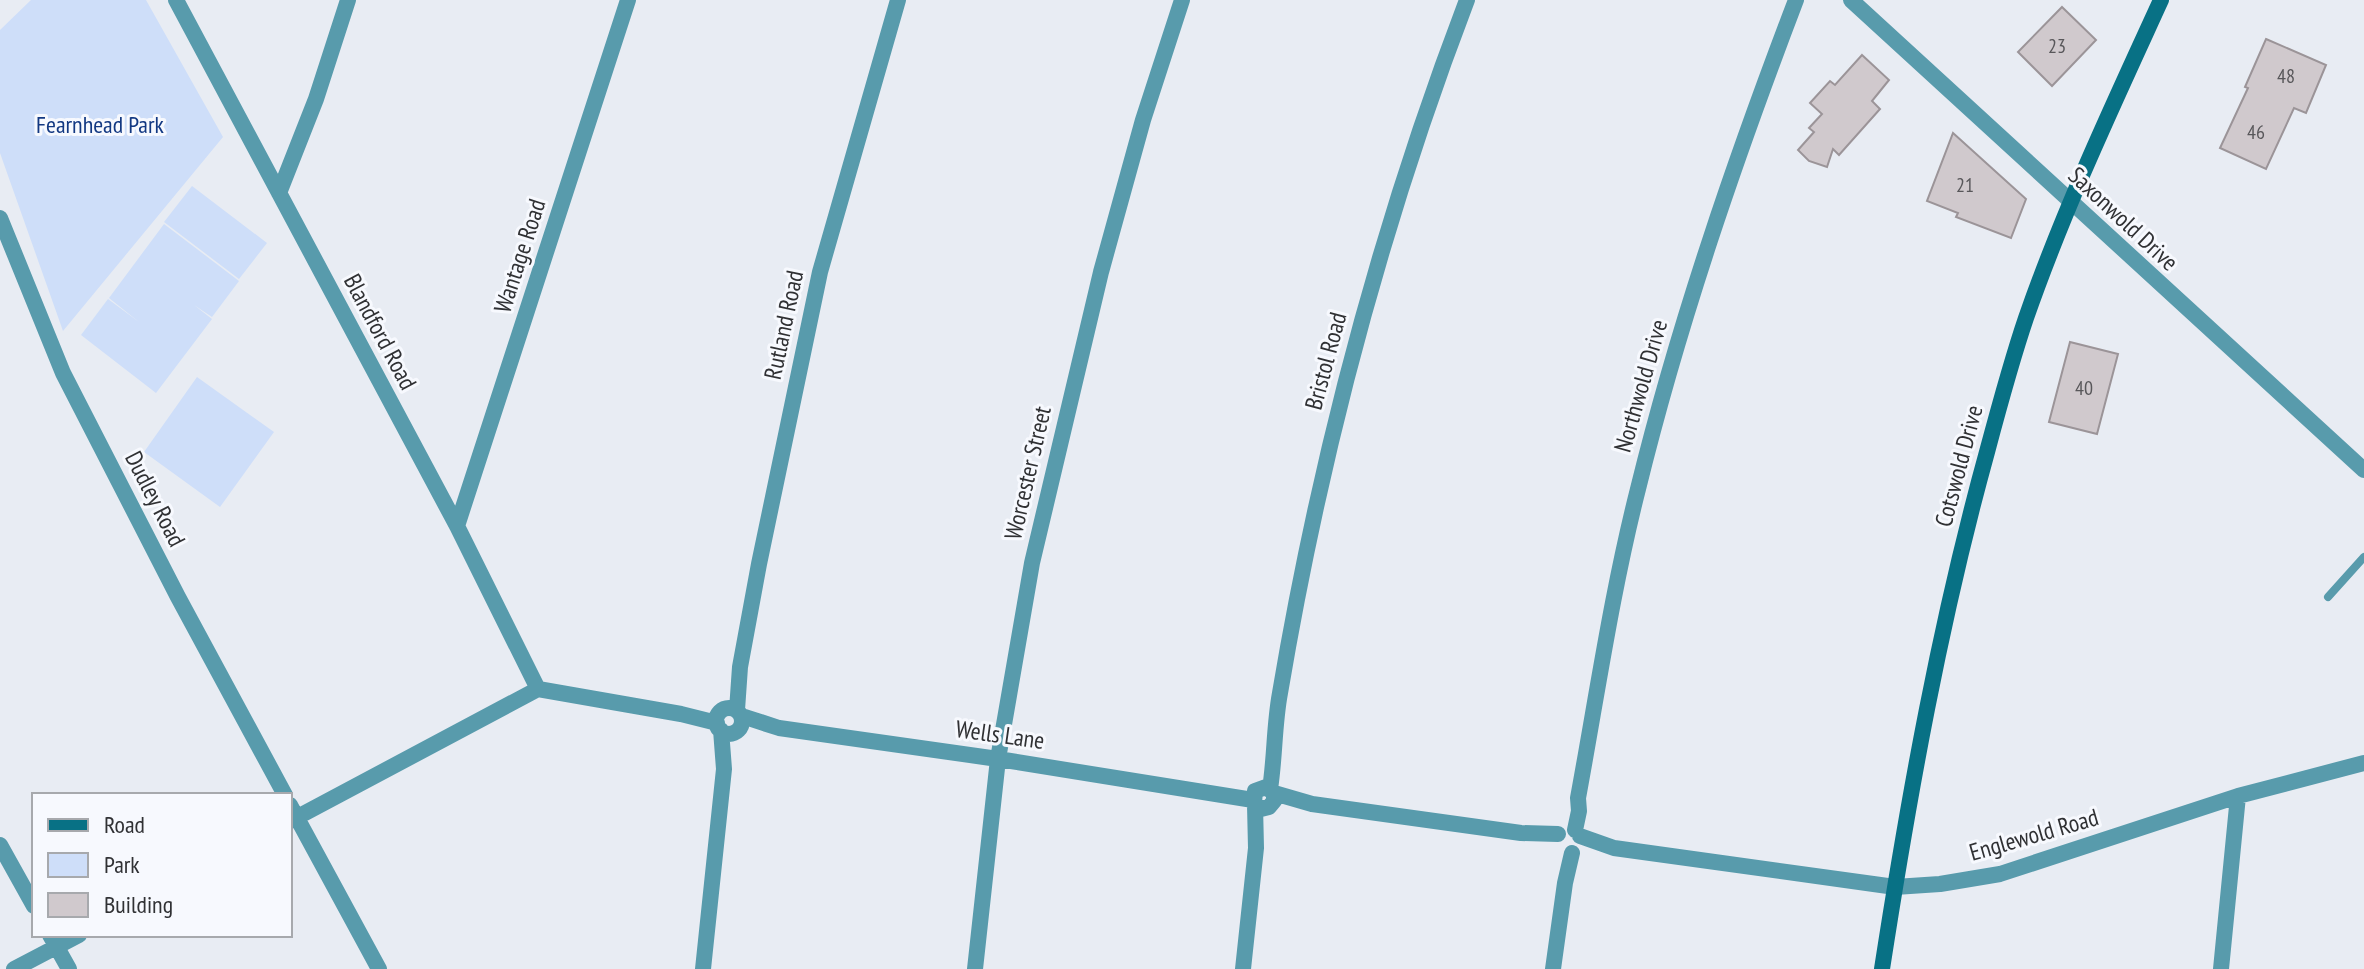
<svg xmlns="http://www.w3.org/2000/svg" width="2364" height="969" viewBox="0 0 2364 969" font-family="'PT Sans Narrow',sans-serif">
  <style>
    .green { fill: #cedef9 }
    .building { fill: #d0c9cd; stroke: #9b9498; stroke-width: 2 }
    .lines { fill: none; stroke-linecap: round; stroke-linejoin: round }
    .lane { stroke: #589bac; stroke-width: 8 }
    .street { stroke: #589bac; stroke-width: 16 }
    .secondary { stroke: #087185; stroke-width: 16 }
    .labels { text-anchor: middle; stroke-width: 6; stroke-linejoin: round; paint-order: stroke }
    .number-label { font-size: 20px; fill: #58575a }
    .park-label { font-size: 24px; fill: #123882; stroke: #f7f9fe }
    .street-label { font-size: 24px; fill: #303134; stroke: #f7f9fe }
  </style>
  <rect width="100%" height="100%" fill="#e8ecf3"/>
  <!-- green -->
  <path class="green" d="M31 0H146L223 137 63 331 0 153V30Z
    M192 186 267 243 239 279 164 222Z
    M164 224 239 281 212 317 194 305 212 319 156 393 81 335 108 299 139 322 109 298Z
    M197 377 274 432 220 507 144 452Z"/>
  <!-- building -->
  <path class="building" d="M2062 7 2096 40 2052 86 2018 52Z
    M2266 39 2326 65 2306 113 2294 108 2266 169 2220 148 2248 88 2245 87Z
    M1862 55 1889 80 1872 101 1880 109 1839 155 1833 149 1827 167 1809 161 1798 150 1814 132 1809 128 1822 114 1810 103 1830 81 1835 85Z
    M1953 133 2026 199 2011 238 1956 217 1958 213 1927 201Z
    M2070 342 2118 354 2097 434 2049 422Z"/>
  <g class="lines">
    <!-- lane -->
    <path class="lane" d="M2328 597 2364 557"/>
    <!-- street -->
    <path class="street" d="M176 0 457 526 538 689
      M1851 0 2364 470
      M279 193 316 99 348 0
      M0 218 63 373 178 597 285 795
      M457 526 628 0
      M716 721a13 13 0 1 1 26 0a13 13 0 1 1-26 0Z
      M737 710 740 667 759 564 820 272 898 0
      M742 716 779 728 998 759 1253 800
      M1270 789C1275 757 1274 725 1280 693 1320 456 1381 225 1467 0
      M1274 793V801L1269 807 1261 809 1254 803 1255 791 1266 787 1274 793 1312 804 1521 833 1558 834
      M290 805 379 969
      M290 821 538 689 681 714 717 723
      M1575 830 1579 811 1578 798C1597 695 1612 591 1638 489 1679 322 1735 160 1796 0
      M1580 836 1614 848 1895 887 1940 884 2000 874 2238 796 2364 763
      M0 845 34 906
      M50 935 69 969
      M14 969 79 935
      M703 969 724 769 721 730
      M975 969 998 759 1032 563 1101 272 1143 120 1182 0
      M1243 969 1256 848 1255 805
      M1553 969 1565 883 1572 853
      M2221 969 2238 796"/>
    <!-- secondary -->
    <path class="secondary" d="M1882 969C1909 795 1940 622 1987 452 1999 407 2011 362 2026 318 2064 209 2113 105 2161 0"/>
  </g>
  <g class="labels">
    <!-- number labels -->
    <g class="number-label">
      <text x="2057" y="53">23</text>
      <text x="2286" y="83">48</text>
      <text x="2256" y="139">46</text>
      <text x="1965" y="192">21</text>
      <text x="2084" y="395">40</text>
    </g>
    <!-- park labels -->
    <g class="park-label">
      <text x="100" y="133">Fearnhead Park</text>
    </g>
    <!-- street labels -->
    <g class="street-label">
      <text transform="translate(2123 219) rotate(43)" y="8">Saxonwold Drive</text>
      <text transform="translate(520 256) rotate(-72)" y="8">Wantage Road</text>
      <text transform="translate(784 325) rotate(-78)" y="8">Rutland Road</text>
      <text transform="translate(380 332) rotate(62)" y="8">Blandford Road</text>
      <text transform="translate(1326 361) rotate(-75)" y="8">Bristol Road</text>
      <text transform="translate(1641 386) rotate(-74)" y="8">Northwold Drive</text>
      <text transform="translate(1959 466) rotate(-75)" y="8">Cotswold Drive</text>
      <text transform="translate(1028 473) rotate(-77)" y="8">Worcester Street</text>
      <text transform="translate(155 499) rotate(63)" y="8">Dudley Road</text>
      <text transform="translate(1000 735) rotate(8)" y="8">Wells Lane</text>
      <text transform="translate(2034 835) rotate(-16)" y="8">Englewold Road</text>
    </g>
  </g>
  <!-- legend -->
  <rect x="32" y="793" width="260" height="144" fill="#f7f9fe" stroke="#a7a9ad" stroke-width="2"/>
  <rect x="48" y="819" width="40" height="12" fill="#087185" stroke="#a7a9ad" stroke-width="2"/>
  <text x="104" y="833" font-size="24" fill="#303134">Road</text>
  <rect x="48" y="853" width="40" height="24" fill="#cedef9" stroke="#a7a9ad" stroke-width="2"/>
  <text x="104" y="873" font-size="24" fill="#303134">Park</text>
  <rect x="48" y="893" width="40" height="24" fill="#d0c9cd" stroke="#a7a9ad" stroke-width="2"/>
  <text x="104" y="913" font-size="24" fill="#303134">Building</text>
</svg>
